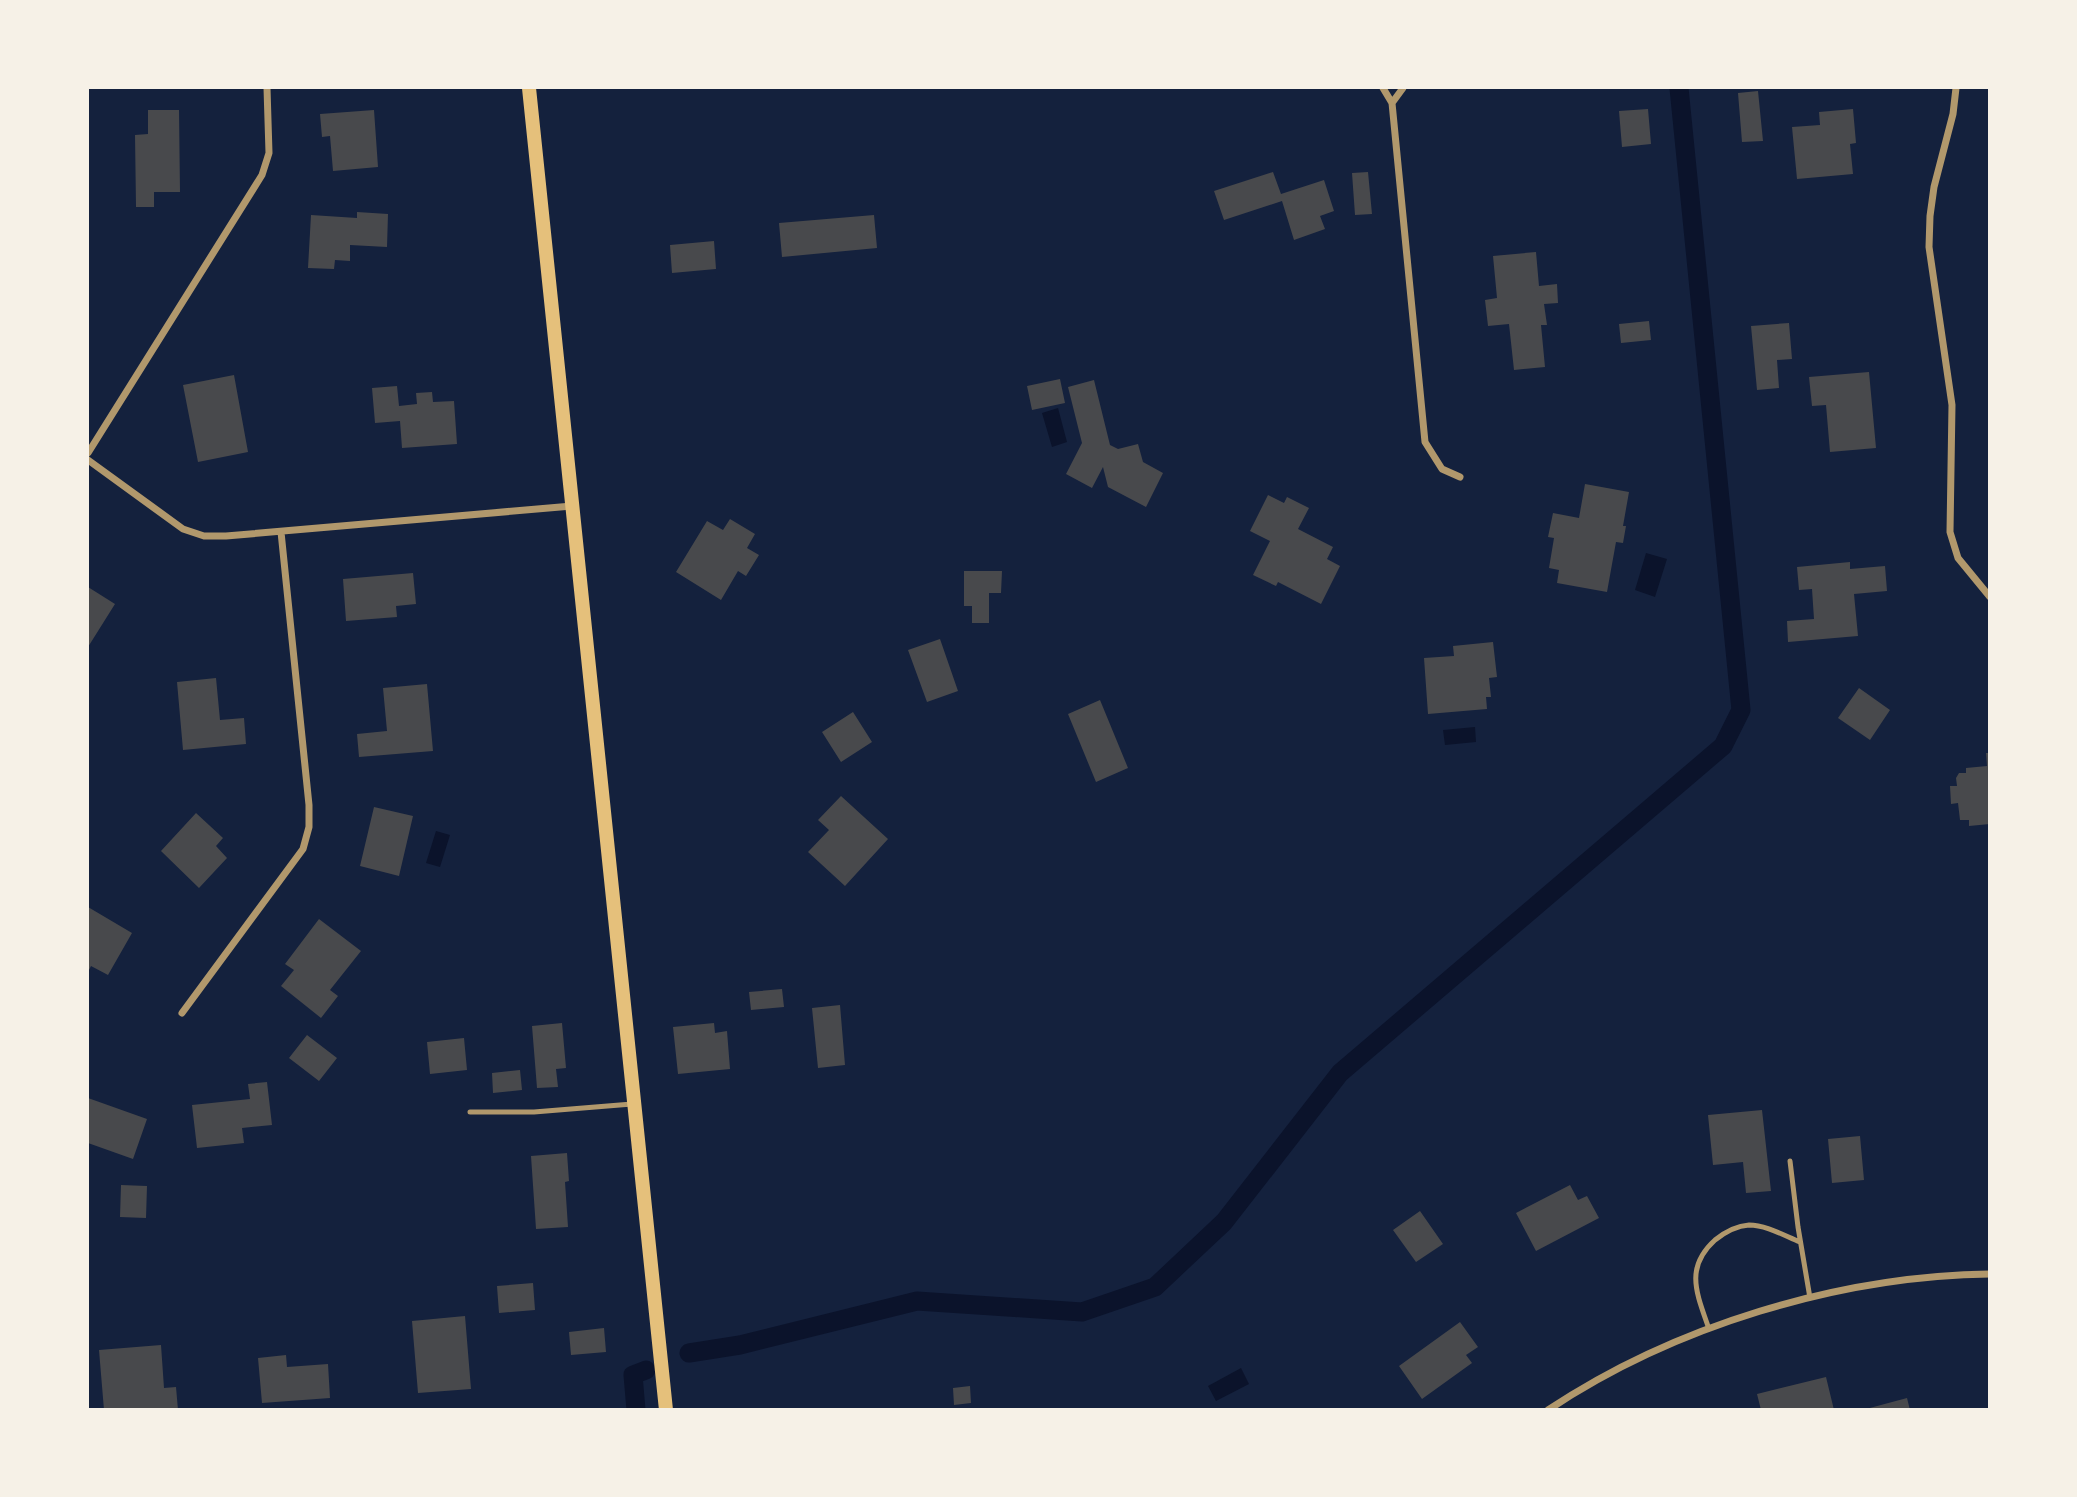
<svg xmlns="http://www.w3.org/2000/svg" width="2077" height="1497" viewBox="0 0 2077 1497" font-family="Barlow,sans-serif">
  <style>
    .water { fill: #0b132b }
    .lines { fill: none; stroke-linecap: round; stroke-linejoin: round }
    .canal { stroke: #0b132b; stroke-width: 19 }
    .building { fill: #48494c }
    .service { stroke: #b1986c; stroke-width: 5 }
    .minor { stroke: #b1986c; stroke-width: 7 }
    .secondary { stroke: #e5c07b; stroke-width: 14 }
  </style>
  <rect width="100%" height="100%" fill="#14213d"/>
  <!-- water -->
  <path class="water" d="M1058 408 1067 442 1052 447 1042 413Z
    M1646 553 1667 559 1655 597 1635 590Z
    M1475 727 1476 742 1445 745 1443 730Z
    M436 831 450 835 440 867 426 863Z
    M1241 1368 1249 1384 1216 1401 1208 1386Z"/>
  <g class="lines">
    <!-- canal -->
    <path class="canal" d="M689 1353 740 1345 917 1301 1082 1312 1155 1287 1224 1222 1340 1073 1723 746 1741 710 1679 88
      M636 1410 633 1375 646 1370"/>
  </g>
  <!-- building -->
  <path class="building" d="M1758 91 1763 141 1742 142 1738 93Z
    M1648 109 1651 144 1622 147 1619 111Z
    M1853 109 1856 143 1850 144 1853 174 1797 179 1792 127 1820 125 1819 112Z
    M148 110H179L180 192H154V207H136L135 135 148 134Z
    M374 110 378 167 333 171 330 136 322 137 320 114Z
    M1273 172 1281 194 1324 180 1334 211 1320 216 1325 229 1294 240 1282 201 1224 220 1214 191Z
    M1368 172 1372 214 1355 215 1352 173Z
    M357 212 388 214 387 247 350 245V261L335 260 334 269 308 268 311 215 357 218Z
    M874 215 877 248 782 257 779 223Z
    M714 241 716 269 672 273 670 245Z
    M1536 252 1539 286 1557 284 1558 303 1544 304 1547 325H1541L1545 367 1514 370 1509 324 1488 326 1485 300 1497 298 1493 256Z
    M1649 321 1651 340 1621 343 1619 324Z
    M1789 323 1792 359 1777 360 1779 388 1757 390 1751 326Z
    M1869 372 1876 448 1830 452 1826 405 1812 406 1809 377Z
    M234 375 248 452 198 462 183 385Z
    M1060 379 1065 403 1032 410 1027 386Z
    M1094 380 1110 445 1118 449 1138 444 1143 462 1163 473 1146 507 1108 487 1103 467 1092 488 1066 474 1082 443 1068 387Z
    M397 386 399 406 417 404 416 393 432 392 433 402 454 401 457 444 402 448 400 421 375 423 372 388Z
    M1585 484 1629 492 1623 526H1626L1623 543 1616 542 1607 592 1557 583 1559 570 1549 568 1554 538 1548 537 1553 513 1579 518Z
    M1268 495 1284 503 1287 497 1309 508 1298 529 1333 547 1327 559 1340 566 1321 604 1278 582 1276 586 1253 575 1270 541 1250 531Z
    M730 519 755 534 747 548 759 555 746 576 738 571 721 600 676 572 707 521 723 530Z
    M1850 562V569L1885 566 1887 591 1854 594 1858 636 1788 642 1787 621 1814 619 1812 589 1799 590 1797 567Z
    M964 571H1002L1001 593H989V623H972V606H964Z
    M413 573 416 604 396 606 397 617 346 621 343 579Z
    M88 587 115 604 88 647Z
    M940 639 958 691 927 702 908 650Z
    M1493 642 1497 677 1489 678 1491 697H1486L1487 709 1428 714 1424 658 1454 656 1453 646Z
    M216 678 220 720 244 718 246 744 183 750 177 682Z
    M427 684 433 751 359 757 357 734 387 731 383 688Z
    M1859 688 1890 710 1870 740 1838 718Z
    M1100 700 1128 768 1096 782 1068 714Z
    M853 712 872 742 841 762 822 732Z
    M1986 753H1990V824L1969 826V820H1960L1958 803 1951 804 1950 786H1957L1956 778 1959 773H1966V768L1987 766Z
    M841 796 888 839 845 886 808 852 829 830 818 820Z
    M374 807 413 816 399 876 360 866Z
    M196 813 223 838 216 846 227 858 199 888 161 851Z
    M88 907 132 933 108 975 91 966 88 972Z
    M319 919 361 951 330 990 338 996 321 1018 281 986 294 970 285 964Z
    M782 989 784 1007 751 1010 749 992Z
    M840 1005 845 1065 818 1068 812 1008Z
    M562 1023 566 1068 556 1069 558 1087 537 1088 532 1026Z
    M714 1023 715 1033 727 1031 730 1069 678 1074 673 1027Z
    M307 1035 337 1058 319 1081 289 1058Z
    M464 1038 467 1070 430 1074 427 1042Z
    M520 1070 522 1090 493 1093 492 1073Z
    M267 1082 272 1125 242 1128 244 1143 197 1148 192 1105 250 1099 248 1084Z
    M88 1098 147 1119 133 1159 88 1143Z
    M1762 1110 1771 1191 1746 1193 1743 1162 1713 1165 1708 1115Z
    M1860 1136 1864 1180 1832 1183 1828 1139Z
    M567 1153 569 1181 565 1182 568 1227 536 1229 531 1156Z
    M121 1185 147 1186 146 1218 120 1217Z
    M1570 1185 1578 1200 1587 1196 1599 1218 1536 1251 1516 1213Z
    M1420 1211 1443 1244 1416 1262 1393 1230Z
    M533 1283 535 1310 499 1313 497 1286Z
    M465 1316 471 1389 418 1393 412 1321Z
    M1460 1322 1478 1347 1466 1355 1472 1363 1422 1399 1399 1366Z
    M604 1328 606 1352 571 1355 569 1332Z
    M161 1345 164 1388 176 1387 178 1410H148V1408L104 1410 99 1350Z
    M286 1355 287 1367 328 1364 330 1398 262 1403 258 1358Z
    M1826 1377 1834 1410H1761L1757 1394Z
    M970 1386 971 1403 954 1405 953 1388Z
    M1907 1398 1910 1410H1867L1866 1409Z"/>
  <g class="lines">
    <!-- service -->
    <path class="service" d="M470 1112H534L632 1104
      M1790 1161 1798 1227 1810 1298
      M1709 1329C1697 1294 1684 1268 1715 1240 1725 1232 1735 1226 1749 1225 1766 1225 1785 1236 1800 1242"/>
    <!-- minor -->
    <path class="minor" d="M1383 88 1392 103 1425 442 1442 469 1460 477
      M1956 88 1953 114 1934 187 1930 216 1929 247 1952 405 1950 532 1958 558 1990 597
      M1392 103 1403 88
      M88 453 262 175 269 153 267 88
      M88 460 183 529 204 536H226L572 506
      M182 1013 303 849 309 827V805L281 532
      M1548 1410C1674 1326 1839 1276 1990 1274"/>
    <!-- secondary -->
    <path class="secondary" d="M529 88 666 1410"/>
  </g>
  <!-- border -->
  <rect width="2077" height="1497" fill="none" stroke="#f6f1e7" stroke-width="178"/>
</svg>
